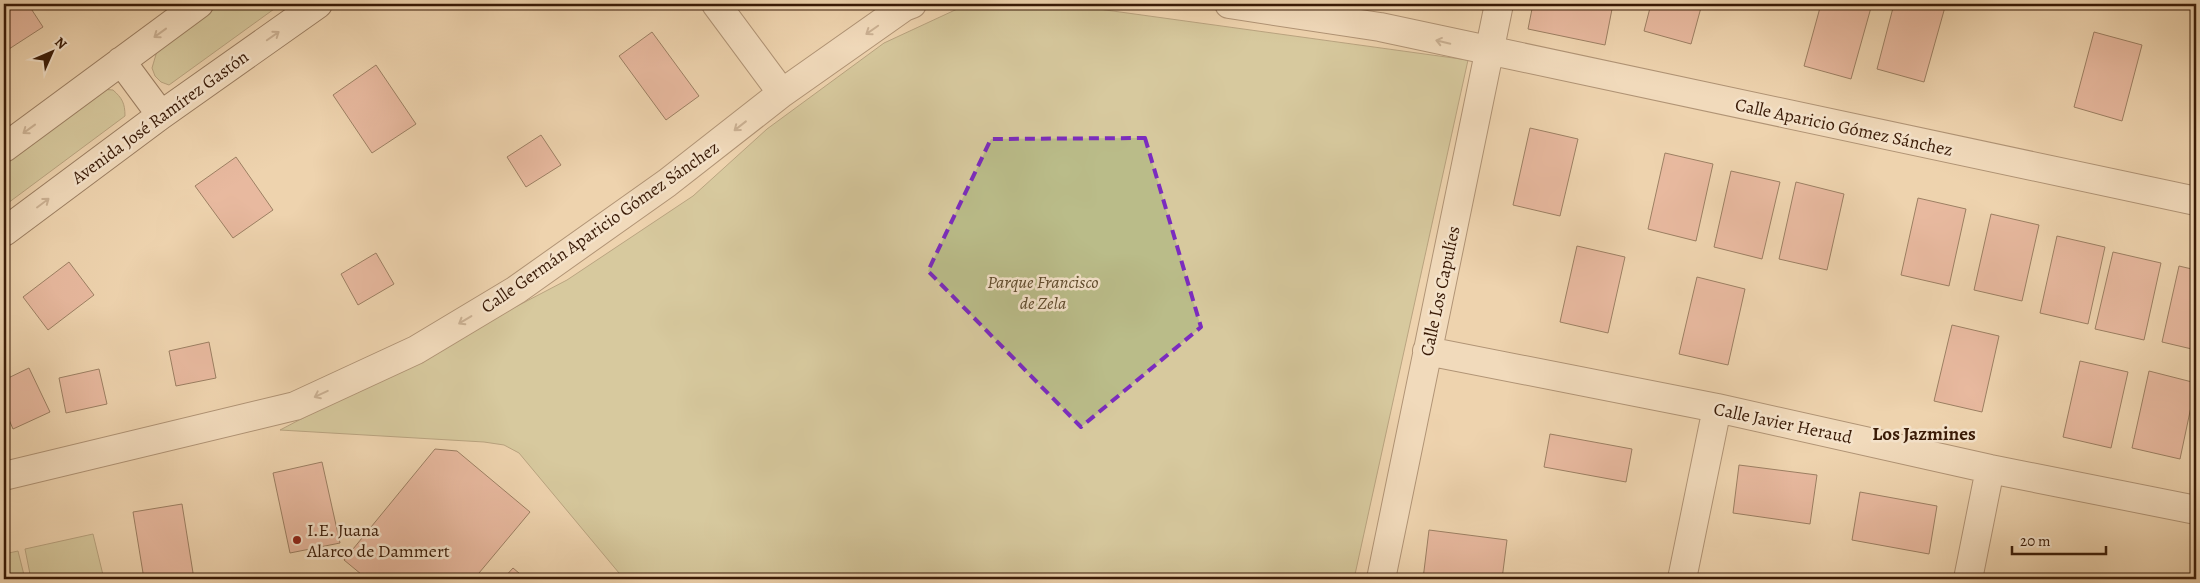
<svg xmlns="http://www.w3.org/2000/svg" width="2200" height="583" viewBox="0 0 2200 583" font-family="Alegreya,serif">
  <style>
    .green { fill: #babc89; stroke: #7a6b48 }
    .building { fill: #df9a8c; stroke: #391a06 }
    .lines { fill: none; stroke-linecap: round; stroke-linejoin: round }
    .street-casing { stroke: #664830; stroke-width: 30 }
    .secondary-casing { stroke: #391a06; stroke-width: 30 }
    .street { stroke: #f4e2ca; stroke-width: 28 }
    .secondary { stroke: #f4e2ca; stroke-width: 28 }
    .oneway { stroke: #a08872 }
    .marked { fill: none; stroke: #7b2cbf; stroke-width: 4; stroke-dasharray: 10 6; stroke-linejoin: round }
    .poi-dot { fill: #8f2418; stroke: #f4e2ca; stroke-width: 2 }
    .labels { text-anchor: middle; stroke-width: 5; stroke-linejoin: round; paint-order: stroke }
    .street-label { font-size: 18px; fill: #391a06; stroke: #f4e2ca }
    .park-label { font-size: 18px; font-style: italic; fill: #604b2d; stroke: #f4e2ca }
    .poi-label { font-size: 18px; fill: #391a06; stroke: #f4e2ca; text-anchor: start }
    .neighbourhood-label { font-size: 19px; font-weight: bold; fill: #391a06; stroke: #f4e2ca }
  </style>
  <rect width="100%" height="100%" fill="#eed3ae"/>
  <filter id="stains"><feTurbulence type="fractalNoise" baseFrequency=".004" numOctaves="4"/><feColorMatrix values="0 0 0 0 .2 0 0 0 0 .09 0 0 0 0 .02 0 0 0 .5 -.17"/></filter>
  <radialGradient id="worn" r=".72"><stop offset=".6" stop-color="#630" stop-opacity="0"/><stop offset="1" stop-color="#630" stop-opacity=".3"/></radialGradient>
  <!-- green -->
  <path class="green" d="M221 4H281L169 85 161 82 155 76 152 68 157 51Z
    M968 4H1062L1468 60 1354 579H624L519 453 504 445 484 442 280 430 567 280 693 196 767 129 884 43Z
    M100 89 113 90C122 98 125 103 125 116L4 206V163Z
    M93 534 104 579H31L25 549Z
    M18 551 25 579H4V554Z"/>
  <!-- building -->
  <path class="building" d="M4 4H28L43 27 9 49 4 41Z
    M1533 4H1613L1605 45 1528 29Z
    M1651 4H1702L1691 44 1644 31Z
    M1821 4H1872L1851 79 1804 66Z
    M1894 4H1933L1945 7 1924 82 1877 69Z
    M652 32 699 96 666 120 619 56Z
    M2094 32 2142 45 2122 121 2074 107Z
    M376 65 416 124 372 153 333 95Z
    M1530 128 1578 139 1560 216 1513 205Z
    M541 135 561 165 526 187 507 157Z
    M1665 153 1713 164 1696 241 1648 229Z
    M236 157 273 210 233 238 195 186Z
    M1731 171 1780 182 1762 259 1714 247Z
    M1796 182 1844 194 1827 270 1779 259Z
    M1918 198 1966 209 1949 286 1901 275Z
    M1991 214 2039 225 2022 301 1974 290Z
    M2057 236 2105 247 2088 324 2040 313Z
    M1577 246 1625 257 1608 333 1560 322Z
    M2113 252 2161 263 2144 340 2095 329Z
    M376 253 394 284 358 305 341 274Z
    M69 262 94 295 48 330 23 297Z
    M2179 266 2196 270V350L2162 342Z
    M1697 277 1745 289 1728 365 1679 354Z
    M1952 325 1999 336 1982 412 1934 401Z
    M209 342 216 378 176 386 169 351Z
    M2080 361 2128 372 2111 448 2063 437Z
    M29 368 50 412 13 429 4 408V380Z
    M99 369 107 404 66 413 59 378Z
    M2149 371 2196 383 2180 459 2132 448Z
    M1550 434 1632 449 1626 482 1544 467Z
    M435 449 457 451 530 512 474 579H367L344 560Z
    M322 462 340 543 290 553 273 473Z
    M1739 465 1817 475 1810 524 1733 513Z
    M1860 492 1937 506 1929 554 1852 540Z
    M182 504 194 579H144L133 512Z
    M1429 530 1507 540 1502 579H1423Z
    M513 568 526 579H503Z"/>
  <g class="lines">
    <!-- street casing -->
    <g class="street-casing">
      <path id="street" d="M716 4 782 93
        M1229 4 1380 27 2196 201
        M1427 351 1717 408 1990 469 2196 510
        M4 476 295 406 416 350 516 290 667 183 782 93 904 7 912 4
        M1381 579 1499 4
        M1682 579 1717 408
        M1968 579 1990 469"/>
    </g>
    <!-- secondary casing -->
    <g class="secondary-casing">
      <path id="secondary" d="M121 61 161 115
        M4 148 199 4
        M4 232 161 115 318 4"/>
    </g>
    <!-- street -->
    <use href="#street" class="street"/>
    <!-- secondary -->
    <use href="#secondary" class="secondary"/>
  </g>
  <!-- one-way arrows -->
  <defs><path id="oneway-shaft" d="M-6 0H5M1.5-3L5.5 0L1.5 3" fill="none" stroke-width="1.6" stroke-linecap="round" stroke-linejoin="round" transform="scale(1.25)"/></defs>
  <g class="oneway">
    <use href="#oneway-shaft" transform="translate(872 30) rotate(145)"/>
    <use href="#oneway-shaft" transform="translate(160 33) rotate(144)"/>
    <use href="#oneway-shaft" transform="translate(273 36) rotate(-35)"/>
    <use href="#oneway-shaft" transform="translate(1443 42) rotate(-167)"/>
    <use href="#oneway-shaft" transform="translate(740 126) rotate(142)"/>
    <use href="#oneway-shaft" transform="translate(29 129) rotate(144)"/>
    <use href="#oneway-shaft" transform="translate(43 203) rotate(-37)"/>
    <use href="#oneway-shaft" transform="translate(465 320) rotate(149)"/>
    <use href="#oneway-shaft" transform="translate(321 394) rotate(155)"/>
  </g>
  <!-- marked area -->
  <path d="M0 0H2200V583H0ZM1145 138 1201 327 1081 427 928 271 991 139Z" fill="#eed3ae" fill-opacity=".55" fill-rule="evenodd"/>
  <path class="marked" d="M1145 138 1201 327 1081 427 928 271 991 139Z"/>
  <!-- markers -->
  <circle class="poi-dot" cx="297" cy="540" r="5"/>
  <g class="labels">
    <!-- street labels -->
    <g class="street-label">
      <text transform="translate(160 117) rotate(-36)" y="6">Avenida José Ramírez Gastón</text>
      <text transform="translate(1844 127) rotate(12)" y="6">Calle Aparicio Gómez Sánchez</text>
      <text transform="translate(600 227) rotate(-35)" y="6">Calle Germán Aparicio Gómez Sánchez</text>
      <text transform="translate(1440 291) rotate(-78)" y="6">Calle Los Capulíes</text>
      <text transform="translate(1783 423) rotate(12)" y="6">Calle Javier Heraud</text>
    </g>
    <!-- park labels -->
    <g class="park-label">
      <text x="1043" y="288">Parque Francisco<tspan x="1043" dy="21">de Zela</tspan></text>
    </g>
    <!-- poi labels -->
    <g class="poi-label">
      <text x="307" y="536">I.E. Juana<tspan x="307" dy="21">Alarco de Dammert</tspan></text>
    </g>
    <!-- neighbourhood labels -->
    <g class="neighbourhood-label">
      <text x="1924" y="440">Los Jazmines</text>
    </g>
  </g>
  <!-- margin -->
  <rect width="2200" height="583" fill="none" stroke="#eed3ae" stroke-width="20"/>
  <rect x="5" y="5" width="2190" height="573" fill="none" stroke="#391a06" stroke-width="2.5"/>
  <rect x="10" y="10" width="2180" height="563" fill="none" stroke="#391a06"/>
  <!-- north arrow -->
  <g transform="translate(52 52) rotate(45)" stroke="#f4e2ca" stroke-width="4" paint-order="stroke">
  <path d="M0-4L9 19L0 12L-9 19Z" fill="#391a06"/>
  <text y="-8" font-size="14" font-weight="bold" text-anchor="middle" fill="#391a06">N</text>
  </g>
  <!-- scale -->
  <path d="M2012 546v8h94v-8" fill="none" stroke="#391a06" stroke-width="2.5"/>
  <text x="2020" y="546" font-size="15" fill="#391a06" stroke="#f4e2ca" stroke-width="4" paint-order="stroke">20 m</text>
  <rect width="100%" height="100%" filter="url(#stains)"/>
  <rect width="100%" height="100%" fill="url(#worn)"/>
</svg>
